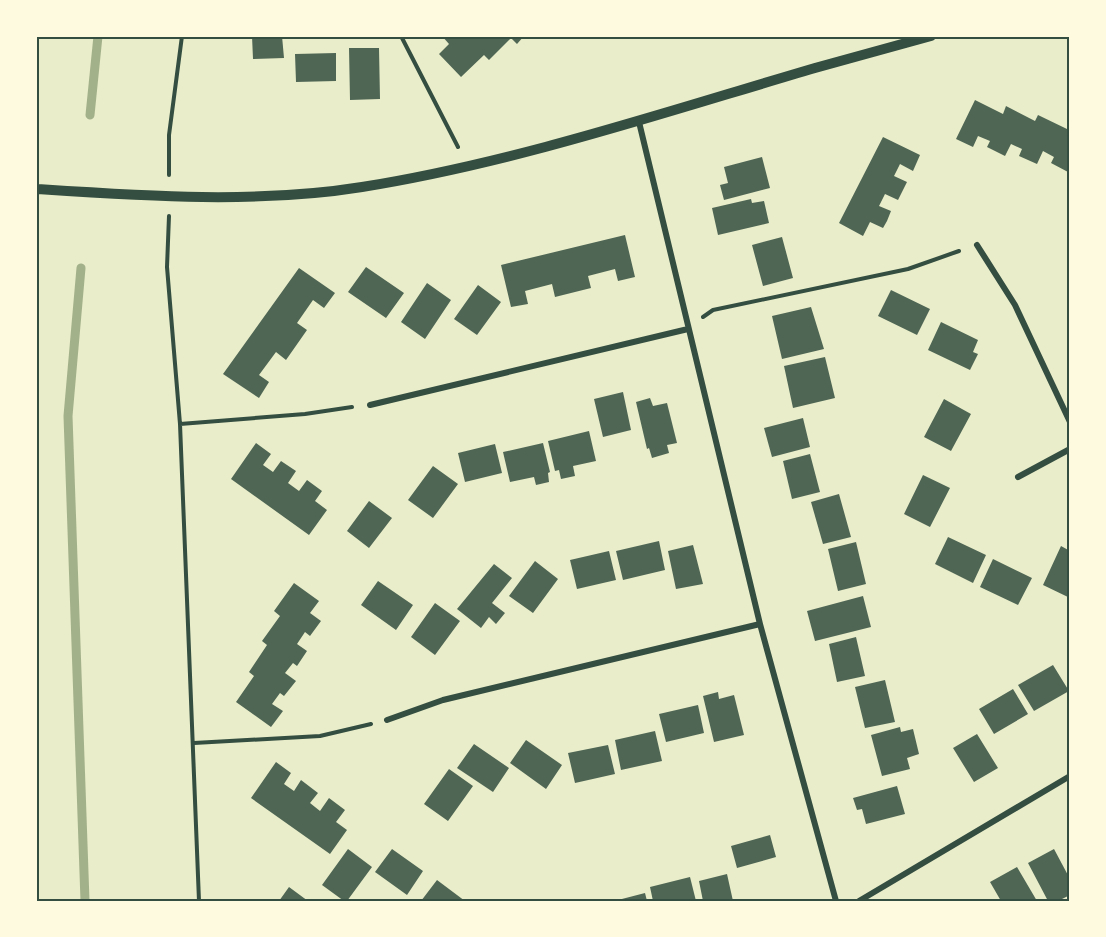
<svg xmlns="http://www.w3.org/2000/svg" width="1106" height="937" viewBox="0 0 1106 937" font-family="Inter,sans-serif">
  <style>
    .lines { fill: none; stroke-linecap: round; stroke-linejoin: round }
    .stream { stroke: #a3b18a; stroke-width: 9 }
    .building { fill: #4f6655 }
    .path { stroke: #344e41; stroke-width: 4 }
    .minor { stroke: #344e41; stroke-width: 6 }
    .tertiary { stroke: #344e41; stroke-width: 10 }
    .neatline { fill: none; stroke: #344e41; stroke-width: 2 }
  </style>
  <rect width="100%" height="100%" fill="#e9edc9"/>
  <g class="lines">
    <!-- stream -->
    <path class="stream" d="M90 115 98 36
      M81 268 68 416 85 901"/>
  </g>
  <!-- building -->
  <path class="building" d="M252 36H282L284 58 253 59Z
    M442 36H524L517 44 511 38 489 60 484 55 461 77 439 54 449 44Z
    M349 48H379L380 99 350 100Z
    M336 53V81L296 82 295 54Z
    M975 100 1003 114 1006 106 1035 121 1038 115 1067 129 1070 123V167L1068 172 1051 163 1054 157 1043 151 1037 164 1019 156 1022 149 1011 144 1005 156 987 147 990 141 978 136 973 147 956 139Z
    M883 137 920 155 913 171 900 164 894 176 907 182 898 200 885 194 879 206 891 211 887 221 883 228 870 222 863 236 839 223Z
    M762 157 770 188 724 200 720 185 728 183 724 167Z
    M751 199 752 203 764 201 769 223 718 235 712 208Z
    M625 235 635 277 618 281 615 269 588 276 591 288 555 297 552 284 525 291 528 304 511 307 501 265Z
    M782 237 793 278 763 286 752 245Z
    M366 267 404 293 386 318 348 292Z
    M299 268 335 293 324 308 313 300 297 323 307 330 286 360 276 352 259 375 269 382 259 398 223 374Z
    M427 283 451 300 425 339 401 322Z
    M478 285 501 302 477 335 454 319Z
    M891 290 930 309 917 335 878 316Z
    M811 307 824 349 782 359 772 316Z
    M941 322 978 340 973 352 978 354 970 370 928 350Z
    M825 357 835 398 793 408 784 366Z
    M623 392 631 430 603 437 594 399Z
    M650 398 653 406 667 403 677 443 667 445 669 453 652 458 649 448 647 449 636 402Z
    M944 399 971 414 951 451 924 437Z
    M803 418 810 447 772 457 764 428Z
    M589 431 596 461 573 466 575 476 561 479 559 470 555 471 548 441Z
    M256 443 271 454 263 465 273 472 281 461 296 471 288 483 299 491 307 480 322 491 315 501 327 510 309 535 231 479Z
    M543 443 550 472 548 473 549 482 536 485 534 477 510 482 503 452Z
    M495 444 502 473 465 482 458 453Z
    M810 454 820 492 792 499 783 461Z
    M433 466 458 484 433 518 408 500Z
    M923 475 950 488 930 527 904 514Z
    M839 494 851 537 823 544 811 502Z
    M369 501 392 518 369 548 347 531Z
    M948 537 986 555 973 583 935 564Z
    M659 541 665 570 623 580 616 551Z
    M856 542 866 584 838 591 828 549Z
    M693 545 703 584 676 589 668 551Z
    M1061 546 1070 551V598L1043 585Z
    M609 551 616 580 577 589 570 560Z
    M993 559 1032 578 1018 605 980 587Z
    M535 561 558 579 533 613 509 596Z
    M494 564 512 578 492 603 505 613 496 624 489 617 481 628 457 609Z
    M378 581 413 605 396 630 361 605Z
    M294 583 319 601 310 613 321 621 310 636 305 632 297 644 307 651 297 666 293 663 285 673 296 681 284 696 280 693 272 704 283 711 271 727 236 702 254 676 249 672 267 645 262 641 280 616 274 611Z
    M863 596 871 627 815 641 807 611Z
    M435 603 460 621 435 655 411 637Z
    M856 637 865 676 837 682 829 644Z
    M1053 665 1069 691 1034 711 1018 685Z
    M885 680 895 722 865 728 855 687Z
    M1013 689 1028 714 994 734 979 709Z
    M718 692 719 699 734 695 744 735 714 742 703 696Z
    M698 705 704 733 666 742 659 714Z
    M900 727 901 732 913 729 919 754 907 758 910 769 882 776 871 735Z
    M655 731 662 761 621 770 615 740Z
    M977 734 998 768 974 782 953 748Z
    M526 740 562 765 546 789 510 763Z
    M474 744 509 768 493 792 457 768Z
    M608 745 615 774 575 783 568 753Z
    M276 762 291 773 284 784 294 791 301 780 318 793 310 803 320 811 329 798 345 810 336 822 347 830 330 854 251 798Z
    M449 769 473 786 448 821 424 804Z
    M897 786 905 814 866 824 862 809 857 810 853 798Z
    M770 835 776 857 737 868 731 846Z
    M348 849 372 867 347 901H344L322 885Z
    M392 849 423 871 407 895 375 872Z
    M1054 849 1070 879V895L1058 901H1048L1028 863Z
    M1017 867 1037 901H1001L990 882Z
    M727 874 733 901H703L699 881Z
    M690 877 696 901H653L650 887Z
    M437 880 465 901H421Z
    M289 887 308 901H279Z
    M645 893 647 901H618V900Z"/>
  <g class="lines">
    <!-- path -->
    <path class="path" d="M401 36 458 147
      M169 175V135L182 36
      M169 216 167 267 180 424 199 901
      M703 317 713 310 908 269 959 251
      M180 424 305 414 352 407
      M194 743 320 736 371 724"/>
    <!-- minor -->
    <path class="minor" d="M639 122 760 624 836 901
      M977 245 1015 305 1070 422
      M370 405 688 329
      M1018 477 1070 449
      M387 720 443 700 760 624
      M859 901 1070 776"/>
    <!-- tertiary -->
    <path class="tertiary" d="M36 189C142 196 257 204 362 187 517 162 665 112 815 68 854 57 892 47 931 36"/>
  </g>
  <!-- border -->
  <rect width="1106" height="937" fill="none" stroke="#fefae0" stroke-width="75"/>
  <rect x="38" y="38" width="1030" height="862" class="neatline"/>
</svg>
